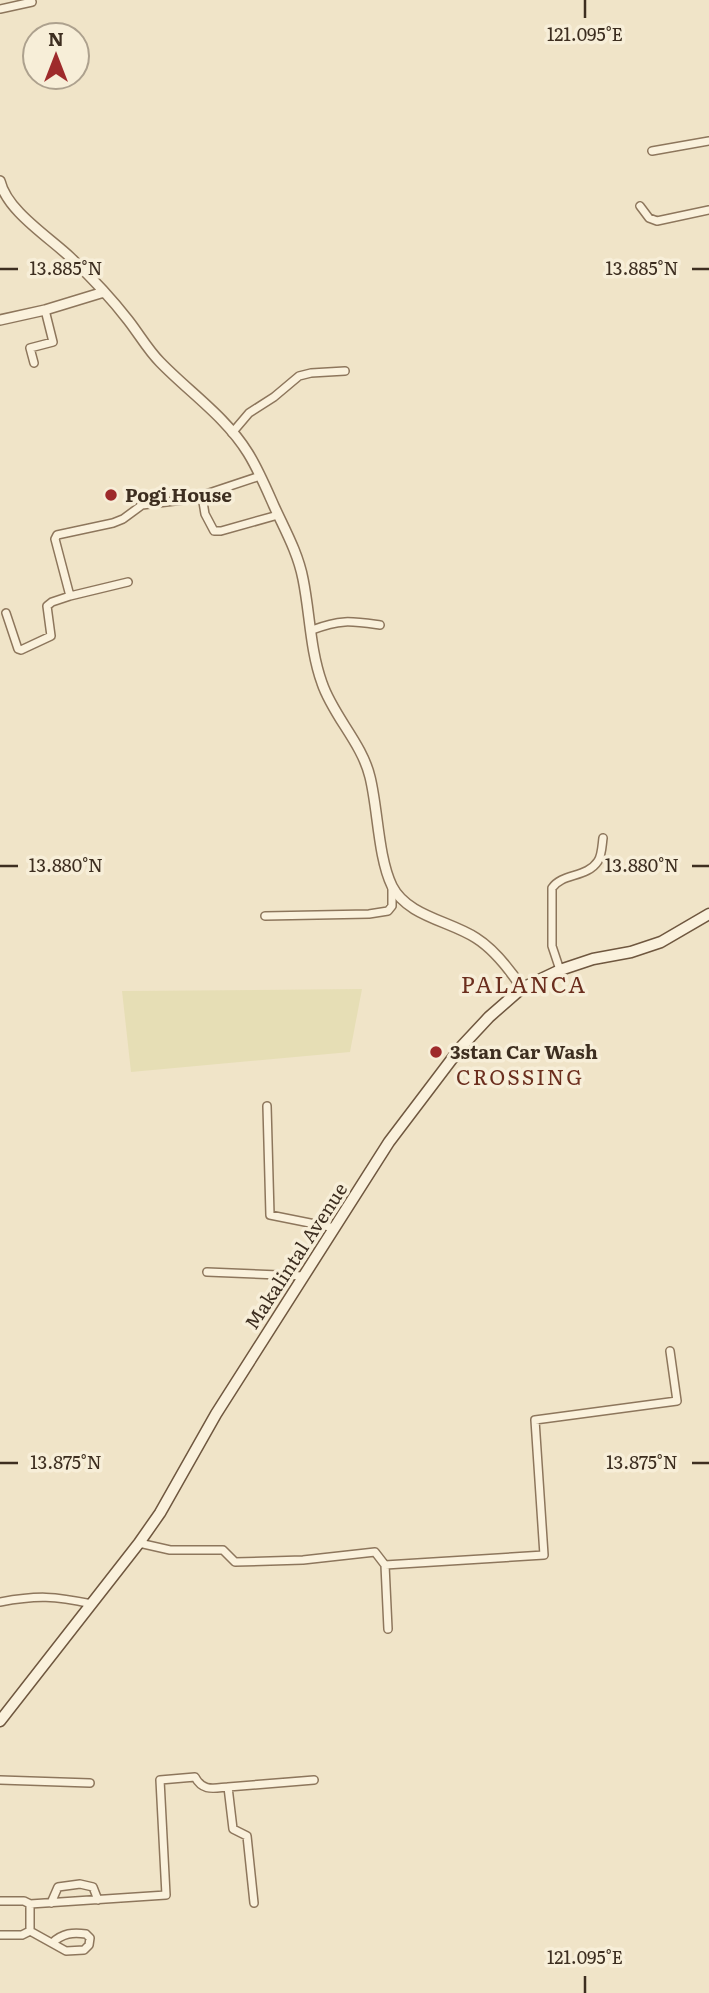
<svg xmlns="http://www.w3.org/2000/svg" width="709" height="1993" viewBox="0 0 709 1993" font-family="Literata,serif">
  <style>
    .farmland { fill: #e6deb5 }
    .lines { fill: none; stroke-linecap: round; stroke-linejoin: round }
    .minor-casing { stroke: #8d765c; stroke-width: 10 }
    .tertiary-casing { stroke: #8d765c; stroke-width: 12 }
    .secondary-casing { stroke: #6f573f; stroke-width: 13 }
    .minor { stroke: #faf1dc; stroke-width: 7 }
    .tertiary { stroke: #faf1dc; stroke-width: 9 }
    .secondary { stroke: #faf1dc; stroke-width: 10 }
    .ticks { fill: none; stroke: #3d2e20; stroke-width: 2.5 }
    .poi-dot { fill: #9e2a2b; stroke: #f7eed8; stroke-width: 2.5 }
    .labels { text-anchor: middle; stroke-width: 7; stroke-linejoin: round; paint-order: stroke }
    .poi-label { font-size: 19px; font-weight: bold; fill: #3d2e20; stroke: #f7eed8; text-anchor: start }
    .street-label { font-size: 19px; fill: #3d2e20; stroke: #f7eed8 }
    .neighbourhood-label { font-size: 21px; letter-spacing: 2px; fill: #6b2e1e; stroke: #f7eed8 }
    .quarter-label { font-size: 23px; letter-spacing: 2px; fill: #6b2e1e; stroke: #f7eed8 }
    .ticks-label { font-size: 18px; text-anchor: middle; fill: #3d2e20; stroke: #f7eed8; stroke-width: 7; stroke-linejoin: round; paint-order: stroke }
  </style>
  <rect width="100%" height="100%" fill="#f0e4c8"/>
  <!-- farmland -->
  <path class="farmland" d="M362 989 350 1052 131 1072 122 991Z"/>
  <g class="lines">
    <!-- minor casing -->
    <g class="minor-casing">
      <path id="minor" d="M0 9 32 2
        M652 151 709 141
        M640 206 649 218 657 221 709 210
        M34 363 30 348 53 342 45 310
        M232 433 249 413 274 397 299 376 311 373 345 371
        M202 496 205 514 214 531H221L278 515
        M70 596 128 582
        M6 613 18 649 21 650 51 636 47 606 52 602 70 596 55 539 57 535 113 523 123 519 142 505 191 499 260 476
        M312 630C341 619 351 621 380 625
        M265 916 369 914 388 911 392 906V886
        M560 970 552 946V888C562 873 587 878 598 861 602 855 602 845 603 838
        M267 1106 270 1215 335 1228
        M207 1272 304 1276
        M139 1543 170 1550H223L235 1562 303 1560 375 1552 385 1565 388 1629
        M385 1565 544 1555 535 1420 677 1401 670 1351
        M0 1602C38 1595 54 1596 92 1604
        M0 1780 90 1783
        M0 1901H24L30 1904V1931
        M51 1903 58 1887 80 1884 93 1887 98 1900
        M254 1903 247 1836 233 1829 228 1787 314 1780
        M30 1904 166 1895 160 1780 195 1777C203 1792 214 1788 228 1787
        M30 1931 66 1951 84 1950 89 1945 90 1938 86 1934C73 1932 63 1933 52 1943
        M0 1935H22L30 1931"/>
    </g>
    <!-- tertiary casing -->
    <g class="tertiary-casing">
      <path id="tertiary" d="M0 181C7 211 49 237 71 258 91 277 111 298 128 320 139 334 148 350 160 362 189 392 226 417 248 453 258 469 266 488 274 506 285 530 298 553 303 579 310 613 310 650 322 683 333 716 362 743 370 777 378 809 378 857 392 886 407 916 450 921 476 938 495 950 510 970 522 988
        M0 320 45 310 104 292"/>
    </g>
    <!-- secondary casing -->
    <g class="secondary-casing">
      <path id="secondary" d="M0 1721 139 1543 160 1513 216 1414 389 1142 461 1047 489 1017 522 988 560 970 593 959 631 952 661 942 709 914"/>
    </g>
    <!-- minor -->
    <use href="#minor" class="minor"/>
    <!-- tertiary -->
    <use href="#tertiary" class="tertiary"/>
    <!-- secondary -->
    <use href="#secondary" class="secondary"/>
  </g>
  <!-- ticks -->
  <path class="ticks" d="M585 0V18M0 269H18M692 269H709M0 866H18M692 866H709M0 1463H18M692 1463H709M585 1976V1993"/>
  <!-- markers -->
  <g class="poi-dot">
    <circle cx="111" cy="495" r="7"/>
    <circle cx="436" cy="1052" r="7"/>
  </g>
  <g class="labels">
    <!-- poi labels -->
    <g class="poi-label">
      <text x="125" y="502">Pogi House</text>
      <text x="450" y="1059">3stan Car Wash</text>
    </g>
    <!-- street labels -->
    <g class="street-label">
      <text transform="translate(296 1256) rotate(-57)" y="7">Makalintal Avenue</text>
    </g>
    <!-- neighbourhood labels -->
    <g class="neighbourhood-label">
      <text x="520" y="1085">CROSSING</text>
    </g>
    <!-- quarter labels -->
    <g class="quarter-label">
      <text x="524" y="993">PALANCA</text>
    </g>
  </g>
  <g class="ticks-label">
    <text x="585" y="41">121.095°E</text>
    <text x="66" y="275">13.885°N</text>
    <text x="642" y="275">13.885°N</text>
    <text x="66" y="872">13.880°N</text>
    <text x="642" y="872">13.880°N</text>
    <text x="66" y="1469">13.875°N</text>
    <text x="642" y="1469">13.875°N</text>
    <text x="585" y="1964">121.095°E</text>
  </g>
  <!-- north arrow -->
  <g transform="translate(56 56)"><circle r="33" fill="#f7eed8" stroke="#ada18e" stroke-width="2"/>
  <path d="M0-5L12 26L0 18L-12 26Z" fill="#9e2a2b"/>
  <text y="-10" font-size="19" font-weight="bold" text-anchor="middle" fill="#3d2e20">N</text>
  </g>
</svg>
